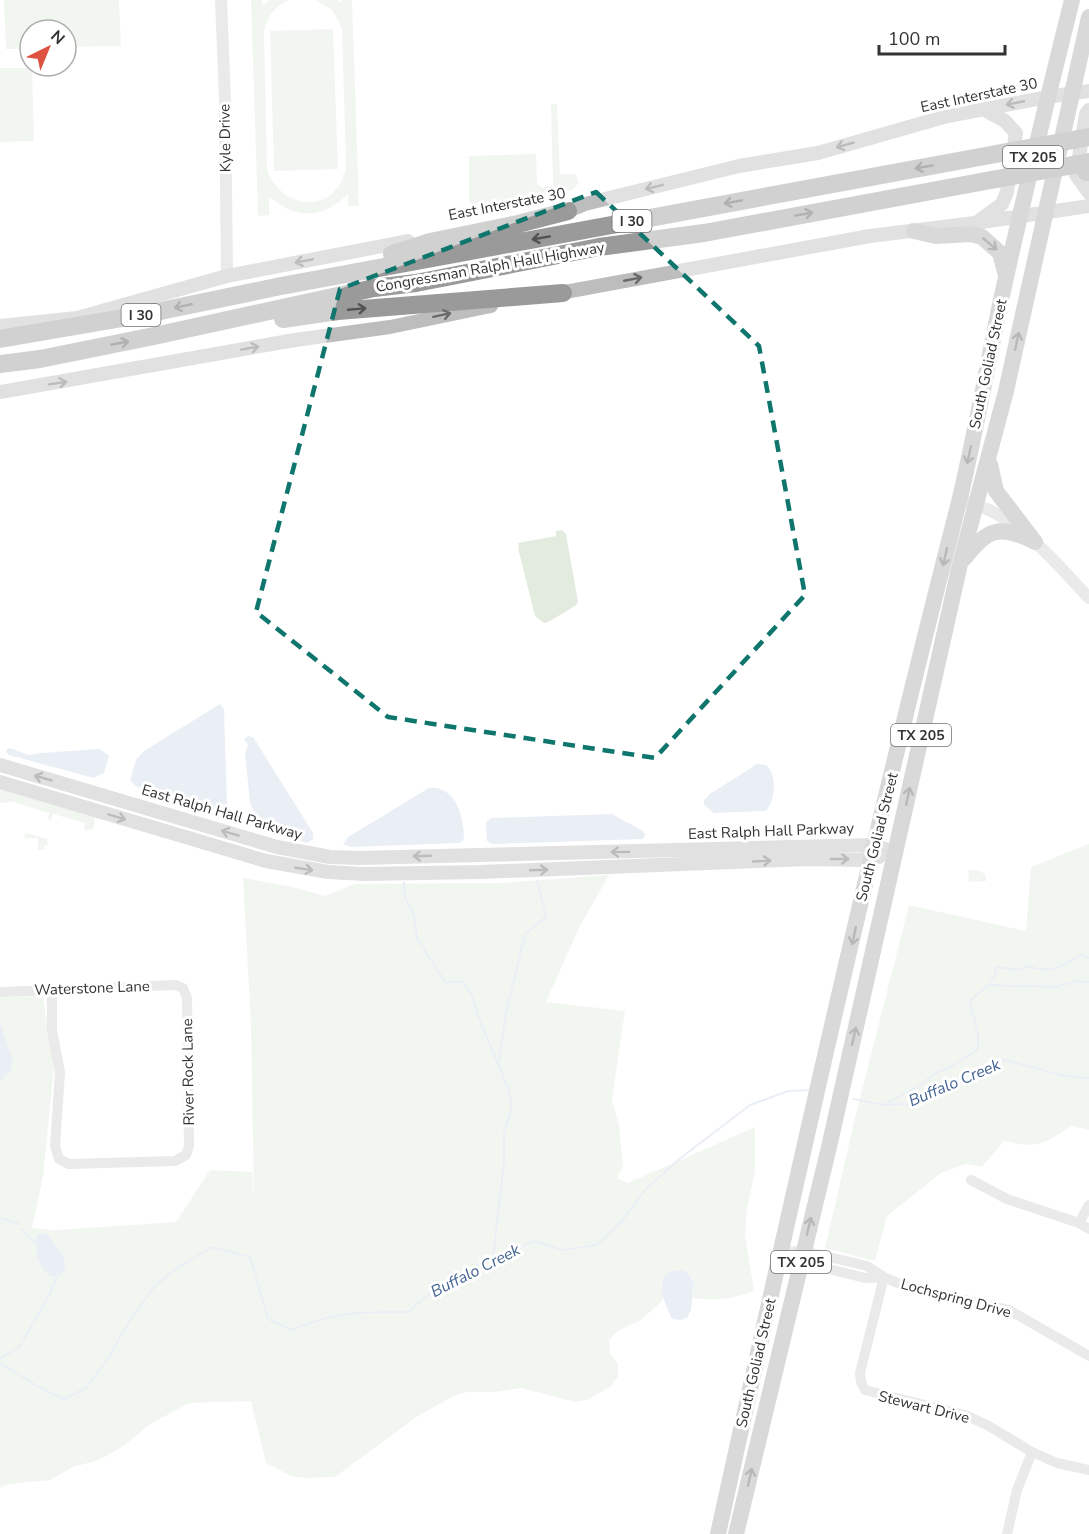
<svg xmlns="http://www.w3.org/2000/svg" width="1089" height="1534" viewBox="0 0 1089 1534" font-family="'Nunito Sans',sans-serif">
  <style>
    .green { fill: #e3ebdf }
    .water { fill: #d0dcec }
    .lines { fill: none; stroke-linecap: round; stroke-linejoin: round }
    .stream { stroke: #d0dcec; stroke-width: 2 }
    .minor { stroke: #d0d0d0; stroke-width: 10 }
    .tertiary { stroke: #d0d0d0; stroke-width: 12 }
    .secondary { stroke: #bdbdbd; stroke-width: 14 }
    .primary { stroke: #ababab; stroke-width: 16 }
    .motorway { stroke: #9a9a9a; stroke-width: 18 }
    .motorway-bridge { stroke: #9a9a9a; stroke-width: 18 }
    .oneway { stroke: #6a6a6a }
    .oneway2 { stroke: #525252 }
    .oneway3 { stroke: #636363 }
    .marked { fill: none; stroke: #0f766e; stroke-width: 4.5; stroke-dasharray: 12 8; stroke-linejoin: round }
    .labels { text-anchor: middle; stroke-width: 6; stroke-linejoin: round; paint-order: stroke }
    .shield { fill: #fff; stroke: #707070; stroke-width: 1.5 }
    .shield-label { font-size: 14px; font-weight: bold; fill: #333 }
    .street-label { font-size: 15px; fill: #333; stroke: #fff }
    .water-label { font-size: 16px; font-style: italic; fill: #436492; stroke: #fff }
  </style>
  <rect width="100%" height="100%" fill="#fff"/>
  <!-- green -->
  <path class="green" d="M4 0H119L121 46 66 47V30H30V49H6Z
    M251 0H262V6L269 0H290C275 5 268 16 264 31L267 169C282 213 338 214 346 167L342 28 332 10 316 0H337L341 3V0H352L359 206H348V194C324 219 294 220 269 196V215L258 216Z
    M333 29 338 169 274 171 270 31Z
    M0 68H32L34 141 0 142Z
    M551 104H557L560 174H576L579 183 572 190 478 207 472 206 469 201V156L536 154 537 184 542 188 553 186Z
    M562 530 566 534 578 602 575 606 550 621 544 623 535 616 518 548 519 547 518 543 556 536V531Z
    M0 789 94 817 95 825 92 830H84L85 823 53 814 50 821 48 819 49 813 13 802 0 803Z
    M26 833 47 839 48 845 44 846V850H38V838H24Z
    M1089 844V1130L1072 1126C1043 1144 1039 1149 1004 1141L982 1167 965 1164 941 1173 887 1216 875 1261 825 1248 856 1114 909 905 1026 931 1031 867Z
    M968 870 981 871 986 876V881L969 882Z
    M609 875 579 928 546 1002 625 1011 612 1100 619 1126 623 1167 617 1178 628 1183 755 1127V1171L747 1208 745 1235 754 1291C734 1299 714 1301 693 1298L694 1282 693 1278 660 1284 664 1295 662 1301 641 1320 618 1331 609 1340 610 1353 618 1364V1376L610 1387 587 1400 575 1402 521 1388 495 1392H467L454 1396 418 1416 335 1477 304 1478 291 1476 266 1463 251 1401 190 1403 152 1423 122 1447 99 1460 73 1467 50 1480 9 1484 0 1488V997L43 996 54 1068 43 1176 32 1228 55 1230 176 1222 210 1170 252 1172 254 1199 251 1026 243 878 293 887 325 896 354 884 500 883Z"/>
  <!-- water -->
  <path class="water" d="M220 704 224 709 227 804 222 810 135 786 130 780 136 760 144 751Z
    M248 736 253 737 313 833V839L307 843 274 832 253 810 250 803 245 753 248 745 244 739Z
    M10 748 29 755 41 753 100 749 109 756 104 773 94 778 9 755 6 752 7 749Z
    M757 764 766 765C778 775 775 801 766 811L714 813 704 805V800L710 794Z
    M429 788C456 785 464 818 464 839L460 843 350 847 343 844 348 837Z
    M612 814 643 831 645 835 643 839 492 844 487 841 486 822 491 818Z
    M0 1023 12 1059 11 1071 0 1081Z
    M46 1233C53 1239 54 1248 62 1253L66 1269 62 1274 52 1277C37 1268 34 1250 37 1235Z
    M681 1270 688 1273 694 1282 691 1310 687 1318 681 1320 672 1319C663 1300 650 1272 681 1270Z"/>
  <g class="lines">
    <!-- stream -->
    <path class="stream" d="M404 882 405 897 414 915 417 938 445 982H462L472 995 478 1016 508 1088 512 1106 504 1134V1164L493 1257
      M989 983 995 975 996 967 1018 970 1028 966C1049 975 1063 966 1080 955L1089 958
      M499 1062 506 1013 525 934 546 917 537 881
      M853 1099 884 1105 908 1104 985 1065 1006 1060 1064 1076 1089 1078
      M884 1105 920 1085 934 1074 952 1066 977 1050C981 1034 973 1018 970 1001L988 985 1055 987 1077 981 1089 982
      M0 1218 19 1224
      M22 1229 36 1244
      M0 1359 19 1347 48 1298 57 1276 56 1274
      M0 1363 39 1387 64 1399 86 1388 109 1357 130 1320 155 1286 177 1268 212 1247 250 1257 268 1319 292 1330C335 1311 363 1312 409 1312 442 1277 490 1259 534 1241L563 1250 597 1245 622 1221 646 1189 678 1160 750 1105 788 1091 811 1090"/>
    <!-- minor -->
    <path class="minor" d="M0 992 176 985 183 988 187 998 189 1146 186 1155 175 1161 69 1164 59 1159 55 1146 60 1072 52 1031V990
      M971 1180 1007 1199 1079 1223 1089 1229
      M1079 1223 1089 1205
      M782 1252 804 1251 867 1266 884 1277 902 1285 1009 1310 1089 1356
      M797 1261 865 1278 884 1277
      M884 1277 860 1373 861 1382 865 1390 965 1415 987 1425 1032 1452 1057 1463 1089 1470
      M1007 1534 1017 1490 1032 1452"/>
    <!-- tertiary -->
    <path class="tertiary" d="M221 0 225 100 227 276
      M959 500C1015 511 1052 559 1089 598"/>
    <!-- secondary -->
    <path class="secondary" d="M1089 110 1086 114 1076 175 1089 193
      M560 213 568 211 585 204 739 166 818 153 944 117 1047 97 1089 91
      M979 221 1002 204 1007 192 1016 133 1005 121 983 109
      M554 294 870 236 975 223 1089 206
      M0 326 77 318 227 276 408 241
      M0 392 295 340 390 327 491 306
      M0 765 277 847 330 857 359 858 874 845 896 853
      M0 782 266 861 328 872 364 874 481 872 809 859 861 860 879 857"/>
    <!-- primary -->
    <path class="primary" d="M914 231 936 236 971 234 982 237 1000 253 1005 272
      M990 464 996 491 1035 542
      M964 559C987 529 999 524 1033 541
      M718 1534C794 1189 871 844 959 502 975 435 987 367 1001 300 1023 200 1047 100 1072 0
      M736 1534 829 1147 960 564 1006 391 1089 17"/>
    <!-- motorway -->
    <path class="motorway" d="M1086 172H1089
      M392 254 430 242 518 224 568 211
      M283 319 338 311 563 293
      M0 339 146 314 281 286 996 154
      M0 364 40 359 154 336 374 288 416 283 599 247 704 233 991 180"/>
    <!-- motorway-bridge -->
    <path class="motorway-bridge" d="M996 154 1089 137
      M991 180 1089 162"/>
  </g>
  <!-- one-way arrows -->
  <defs><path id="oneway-shaft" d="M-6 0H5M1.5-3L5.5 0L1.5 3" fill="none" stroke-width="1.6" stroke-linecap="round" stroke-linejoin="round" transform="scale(1.5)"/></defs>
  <g class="oneway">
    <use href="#oneway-shaft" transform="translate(1015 103) rotate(169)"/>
    <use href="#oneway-shaft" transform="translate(845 145) rotate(164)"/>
    <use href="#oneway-shaft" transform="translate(654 187) rotate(166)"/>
    <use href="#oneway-shaft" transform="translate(304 261) rotate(169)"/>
    <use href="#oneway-shaft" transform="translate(633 279) rotate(-11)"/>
    <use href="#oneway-shaft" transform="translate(442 315) rotate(-12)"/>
    <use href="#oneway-shaft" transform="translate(250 348) rotate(-10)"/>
    <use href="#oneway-shaft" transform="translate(58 383) rotate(-9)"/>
    <use href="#oneway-shaft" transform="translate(43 778) rotate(-164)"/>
    <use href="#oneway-shaft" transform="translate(117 817) rotate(17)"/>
    <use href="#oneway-shaft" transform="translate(230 833) rotate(-163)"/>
    <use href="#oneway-shaft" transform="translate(620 852) rotate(179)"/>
    <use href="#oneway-shaft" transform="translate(422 856) rotate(178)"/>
    <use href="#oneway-shaft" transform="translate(840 859)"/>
    <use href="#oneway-shaft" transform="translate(762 861) rotate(-3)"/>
    <use href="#oneway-shaft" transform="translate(304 869) rotate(9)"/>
    <use href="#oneway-shaft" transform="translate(539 870) rotate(-2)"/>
  </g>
  <g class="oneway2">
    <use href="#oneway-shaft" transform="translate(924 167) rotate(170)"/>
    <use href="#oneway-shaft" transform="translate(733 202) rotate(170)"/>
    <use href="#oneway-shaft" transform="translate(804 214) rotate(-10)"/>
    <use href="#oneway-shaft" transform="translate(541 238) rotate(170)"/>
    <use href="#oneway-shaft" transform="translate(183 306) rotate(168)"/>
    <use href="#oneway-shaft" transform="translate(357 309) rotate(-5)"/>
    <use href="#oneway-shaft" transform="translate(120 343) rotate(-10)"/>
  </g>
  <g class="oneway3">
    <use href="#oneway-shaft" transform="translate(990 244) rotate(40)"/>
    <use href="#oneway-shaft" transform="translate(1017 341) rotate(-78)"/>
    <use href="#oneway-shaft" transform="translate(969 455) rotate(102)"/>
    <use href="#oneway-shaft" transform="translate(945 557) rotate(103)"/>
    <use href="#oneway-shaft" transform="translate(908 796) rotate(-78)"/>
    <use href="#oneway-shaft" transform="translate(854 936) rotate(102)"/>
    <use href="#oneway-shaft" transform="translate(854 1036) rotate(-77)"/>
    <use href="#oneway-shaft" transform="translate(809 1226) rotate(-76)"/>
    <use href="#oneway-shaft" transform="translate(750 1477) rotate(-77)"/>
  </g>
  <!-- marked area -->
  <path d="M0 0H1089V1534H0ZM596 192 759 346 805 595 655 758 388 717 256 612 340 289Z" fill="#fff" fill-opacity=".55" fill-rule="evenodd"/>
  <path class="marked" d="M596 192 759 346 805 595 655 758 388 717 256 612 340 289Z"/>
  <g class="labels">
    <!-- shield labels -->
    <g class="shield">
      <rect x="1003" y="146" width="60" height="22" rx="4.5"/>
      <rect x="612.5" y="210" width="39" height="22" rx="4.5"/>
      <rect x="121.5" y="304" width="39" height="22" rx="4.5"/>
      <rect x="891" y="724" width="60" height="22" rx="4.5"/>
      <rect x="771" y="1251" width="60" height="22" rx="4.5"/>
    </g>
    <g class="shield-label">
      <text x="1033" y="162">TX 205</text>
      <text x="632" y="226">I 30</text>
      <text x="141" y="320">I 30</text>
      <text x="921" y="740">TX 205</text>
      <text x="801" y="1267">TX 205</text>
    </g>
    <!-- street labels -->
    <g class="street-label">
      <text transform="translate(979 95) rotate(-12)" y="5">East Interstate 30</text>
      <text transform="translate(225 138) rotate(-91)" y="5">Kyle Drive</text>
      <text transform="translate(507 204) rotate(-11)" y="5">East Interstate 30</text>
      <text transform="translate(490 267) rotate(-10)" y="5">Congressman Ralph Hall Highway</text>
      <text transform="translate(988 364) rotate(-78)" y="5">South Goliad Street</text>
      <text transform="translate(222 812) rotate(16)" y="5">East Ralph Hall Parkway</text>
      <text transform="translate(771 831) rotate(-2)" y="5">East Ralph Hall Parkway</text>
      <text transform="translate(877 837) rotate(-76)" y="5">South Goliad Street</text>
      <text transform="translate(92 988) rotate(-2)" y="5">Waterstone Lane</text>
      <text transform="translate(188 1072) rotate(-91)" y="5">River Rock Lane</text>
      <text transform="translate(956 1298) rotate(15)" y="5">Lochspring Drive</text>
      <text transform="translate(756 1363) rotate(-77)" y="5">South Goliad Street</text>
      <text transform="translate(924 1407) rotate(14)" y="5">Stewart Drive</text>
    </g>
    <!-- water labels -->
    <g class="water-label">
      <text transform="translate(954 1082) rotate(-23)" y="6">Buffalo Creek</text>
      <text transform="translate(475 1270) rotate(-27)" y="6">Buffalo Creek</text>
    </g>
  </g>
  <!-- north arrow -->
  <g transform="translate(48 48) rotate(43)"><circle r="28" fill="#ffffff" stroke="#adadad" stroke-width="1.5"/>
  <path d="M0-4.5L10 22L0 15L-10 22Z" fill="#de5340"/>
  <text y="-9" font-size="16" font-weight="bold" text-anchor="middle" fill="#333333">N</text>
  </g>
  <!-- scale -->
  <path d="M879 45v9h126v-9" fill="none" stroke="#333333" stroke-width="3"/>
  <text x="888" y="45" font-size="18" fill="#333333" stroke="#ffffff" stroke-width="4.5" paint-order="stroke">100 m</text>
</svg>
